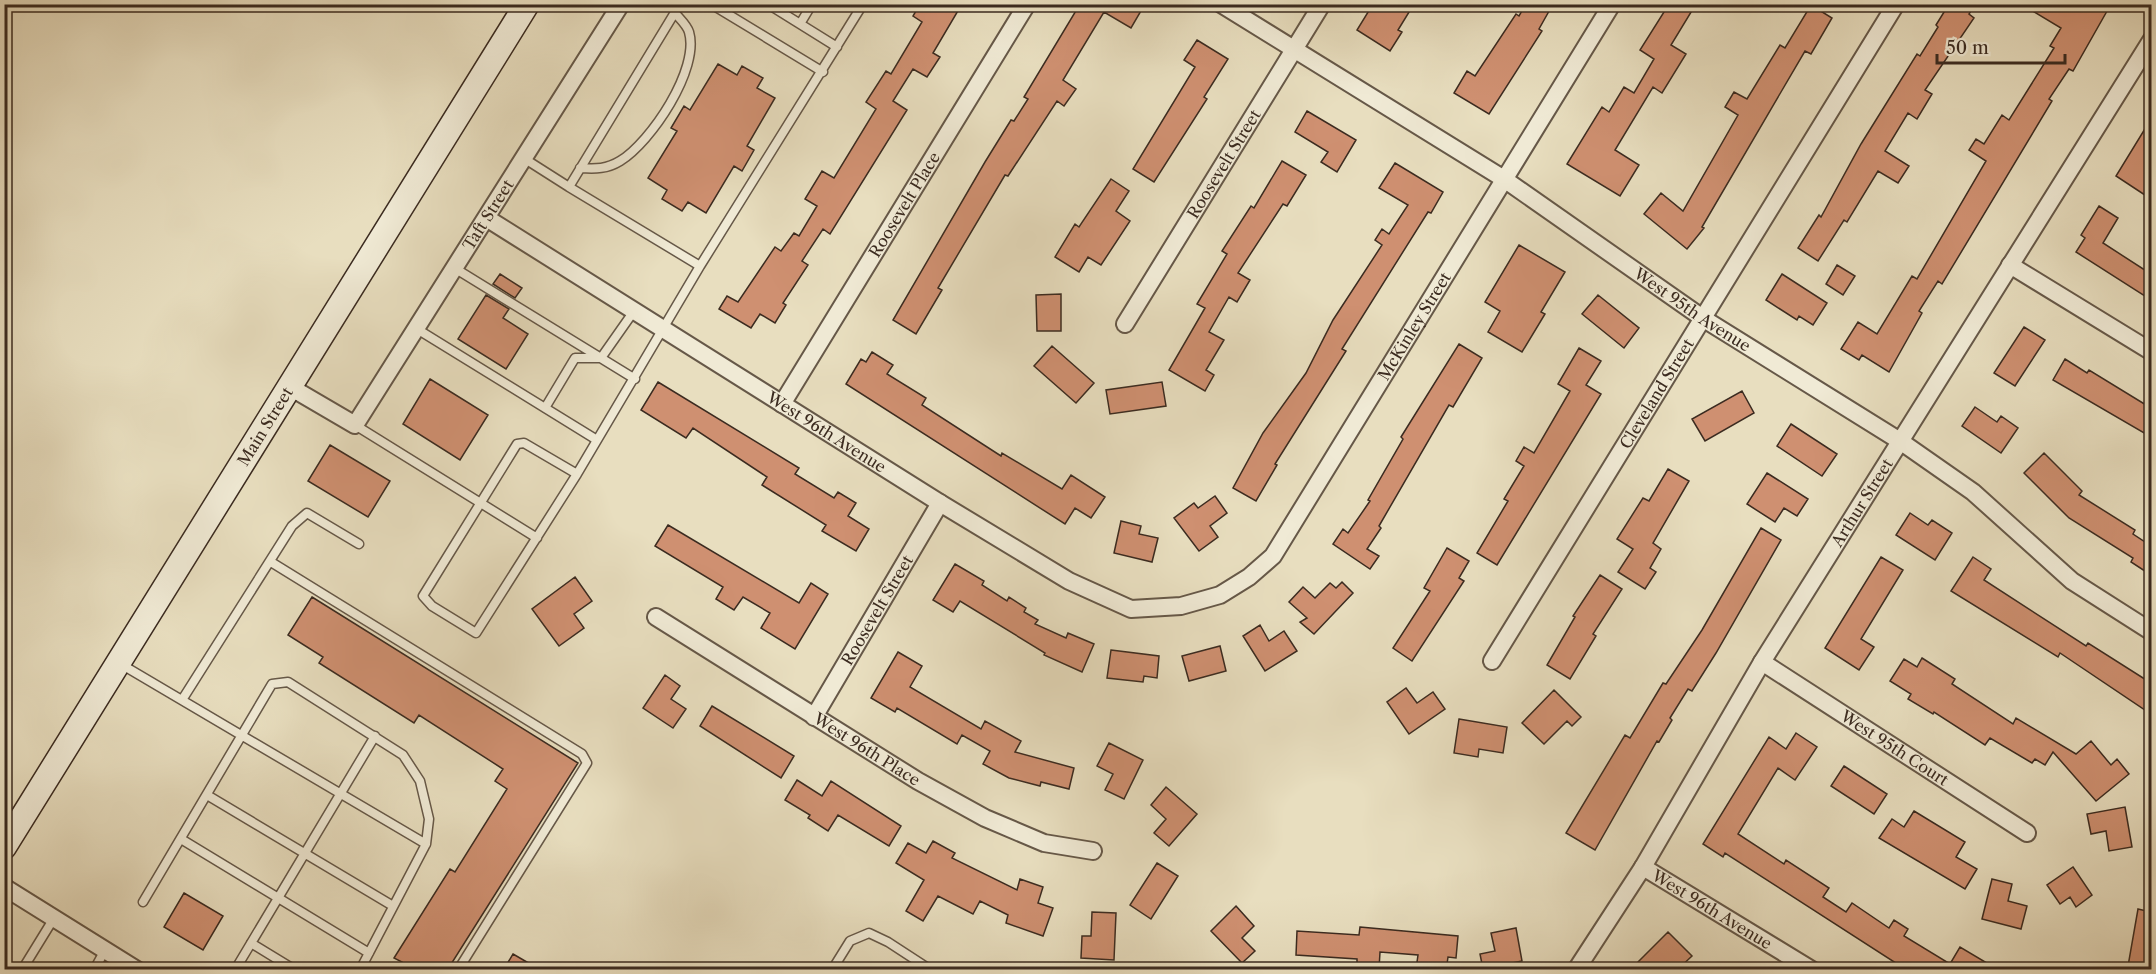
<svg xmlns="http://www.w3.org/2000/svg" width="2156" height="974" viewBox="0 0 2156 974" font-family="'Libre Caslon Text',serif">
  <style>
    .building { fill: #cf9071; stroke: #3b2b20; stroke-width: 1.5 }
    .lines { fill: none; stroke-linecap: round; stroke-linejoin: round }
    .service-casing { stroke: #665848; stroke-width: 11 }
    .minor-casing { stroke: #665848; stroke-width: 20 }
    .secondary-casing { stroke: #3b2b20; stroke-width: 27 }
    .service { stroke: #f0ead5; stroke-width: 8 }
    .minor { stroke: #f0ead5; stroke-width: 16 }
    .secondary { stroke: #f0ead5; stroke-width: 24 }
    .labels { text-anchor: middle; stroke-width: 4.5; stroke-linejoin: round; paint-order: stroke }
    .street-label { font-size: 16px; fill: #3b2b20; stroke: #f0ead5 }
  </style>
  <rect width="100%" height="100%" fill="#e8debf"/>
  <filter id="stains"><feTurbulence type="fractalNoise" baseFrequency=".00333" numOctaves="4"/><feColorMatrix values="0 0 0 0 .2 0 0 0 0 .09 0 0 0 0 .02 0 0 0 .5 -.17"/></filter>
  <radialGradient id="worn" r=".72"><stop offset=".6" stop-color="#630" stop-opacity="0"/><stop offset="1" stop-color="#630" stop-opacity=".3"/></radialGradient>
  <!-- building -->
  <path class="building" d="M920 4H962L933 53 940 57 927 77 913 69 893 101 907 110 830 234 823 229 802 261 808 265 783 303 786 305 775 323 760 314 751 328 719 309 727 296 738 302 775 247 781 251 794 233 799 236 817 206 805 199 822 171 834 178 876 109 866 102 886 71 891 74 922 22 913 16Z
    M1080 4H1145L1131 28 1104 12 1063 80 1076 89 1064 106 1057 101 1008 176 1005 175 938 288 942 290 916 334 893 320 985 162 1011 120 1014 121 1028 99 1024 97Z
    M1373 4H1414L1398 30 1402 32 1390 51 1357 30Z
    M1526 4H1553L1539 29 1542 31 1489 114 1454 93 1467 71 1475 76 1516 14 1519 16Z
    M1669 4H1696L1671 45 1686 54 1662 93 1653 87 1615 150 1639 165 1620 196 1567 164 1602 107 1609 112 1624 87 1634 93 1654 59 1640 50Z
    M1949 4H1975L1969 14 1974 18 1925 90 1932 94 1917 119 1908 113 1885 151 1909 166 1898 183 1878 171 1847 222 1844 220 1818 261 1798 248 1819 215 1821 217 1861 144 1917 54 1920 56 1938 27 1936 25Z
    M2021 4H2111L2073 71 2069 69 2049 99 2052 101 1942 284 1938 281 1919 311 1922 313 1889 372 1862 355 1859 360 1841 349 1858 322 1877 334 1912 276 1917 279 1986 161 1969 150 1976 139 1984 144 2002 115 2009 120 2054 48 2050 46 2061 28Z
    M1811 5 1832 18 1811 54 1805 51 1702 227 1704 228 1687 249 1644 214 1661 193 1683 211 1738 115 1725 107 1734 92 1747 99 1780 45 1785 48Z
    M1197 40 1228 59 1204 97 1207 99 1154 182 1133 169 1195 67 1184 60Z
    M718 64 737 75 742 66 763 78 757 88 775 98 747 146 754 150 742 171 734 166 706 213 688 202 682 211 662 199 667 190 648 178 677 131 671 128 684 106 690 110Z
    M1307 111 1356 140 1337 172 1321 162 1328 152 1295 132Z
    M2151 119V199L2116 176Z
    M1282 161 1306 175 1287 206 1283 204 1238 273 1250 280 1237 302 1229 297 1209 332 1224 340 1206 370 1214 375 1205 391 1169 370 1205 308 1197 304 1227 254 1222 251 1251 206 1254 208Z
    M1395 163 1443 192 1431 213 1428 212 1342 349 1346 351 1275 464 1277 465 1256 501 1233 488 1263 433 1306 373 1333 320 1382 245 1375 240 1382 229 1389 234 1408 205 1379 188Z
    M1111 179 1129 191 1116 211 1130 221 1101 265 1088 257 1079 272 1055 257 1075 224 1079 227Z
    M2099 206 2118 218 2103 243 2151 274V300L2076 252 2085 238 2081 235Z
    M1519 245 1565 272 1541 312 1545 314 1522 352 1488 332 1500 311 1485 302Z
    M1837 265 1855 276 1843 295 1826 284Z
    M500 274 522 288 515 298 493 284Z
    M1782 274 1827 303 1813 325 1799 316 1797 320 1766 300Z
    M1061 294V331H1037L1036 295Z
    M486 295 509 309 503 318 528 334 506 369 458 339Z
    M1598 295 1639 328 1624 348 1582 314Z
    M2024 327 2045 340 2015 386 1994 373Z
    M1459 344 1482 358 1453 407 1449 405 1379 526 1381 528 1367 549 1379 556 1370 569 1333 544 1343 529 1348 533 1370 501 1368 500 1403 439 1401 437Z
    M1052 346 1094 383 1076 403 1034 366Z
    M1579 348 1601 361 1586 385 1601 394 1497 565 1477 553 1508 501 1504 499 1524 466 1516 461 1524 447 1534 453 1570 391 1558 384Z
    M872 352 893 365 887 374 926 398 922 405 1001 456 1002 453 1062 489 1071 475 1105 497 1091 518 1075 508 1065 524 846 384 861 359 866 362Z
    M2065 359 2087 373 2089 370 2151 408V437L2053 380Z
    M430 379 488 415 460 460 403 424Z
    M658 382 799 468 795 474 834 498 838 492 856 503 848 516 869 529 856 551 822 531 826 525 762 485 767 477 693 428 686 438 641 410Z
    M1162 382 1166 406 1110 414 1106 390Z
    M1742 391 1754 413 1705 441 1692 419Z
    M1975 407 1997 422 2001 416 2018 428 2001 453 1962 426Z
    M1791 424 1837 454 1822 476 1777 446Z
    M330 445 390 481 368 517 308 481Z
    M2044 453 2082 491 2079 495 2135 530 2133 534 2151 546V575L2131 562 2133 558 2069 518 2024 473Z
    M1668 469 1689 481 1653 543 1661 549 1650 568 1656 572 1645 589 1618 572 1633 549 1617 539 1643 498 1649 501Z
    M1767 473 1808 499 1797 516 1784 508 1775 522 1747 504Z
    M1215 496 1227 513 1210 526 1218 537 1199 551 1174 518 1194 503 1198 508Z
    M1910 513 1928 525 1932 520 1952 533 1935 560 1896 535Z
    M1121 521 1141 526 1139 534 1158 538 1152 562 1114 553Z
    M668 525 799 603 811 583 828 594 795 649 761 628 770 613 743 597 734 610 716 599 723 587 655 546Z
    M1761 528 1781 540 1716 653 1692 691 1688 689 1670 718 1672 720 1659 742 1657 741 1595 850 1566 833 1625 735 1630 738 1663 683 1666 684 1702 630Z
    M1447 548 1469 561 1459 578 1464 581 1412 661 1393 648 1430 591 1424 588Z
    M1881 557 1903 570 1861 639 1874 647 1859 670 1825 648Z
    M1973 557 1991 569 1984 580 2086 646 2088 643 2151 683V714L2060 653 2058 657 1951 591Z
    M955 564 984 581 982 585 1007 601 1009 597 1026 608 1024 612 1038 620 1035 624 1066 638 1068 633 1094 644 1082 672 1044 655 1045 653 960 601 953 612 933 600Z
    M1600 575 1622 589 1593 634 1596 636 1570 679 1547 665 1575 617 1573 616Z
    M575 577 592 601 574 614 584 628 559 646 532 609Z
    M1342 582 1353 593 1314 634 1300 622 1307 618 1289 602 1303 587 1315 598 1330 583 1336 588Z
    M312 597 578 763 448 969H398L402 962 394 958 450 869 455 872 507 789 495 781 503 769 419 715 414 723 319 663 323 657 288 635Z
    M1260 625 1269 641 1284 631 1297 651 1265 671 1243 636Z
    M1220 646 1226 671 1189 681 1182 656Z
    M1111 650 1159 656 1157 678 1144 676 1143 682 1107 678Z
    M898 652 922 666 910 687 981 729 985 721 1021 741 1015 752 1074 768 1069 789 1041 782 1040 786 1009 778 983 764 990 751 962 735 957 744 897 708 895 712 871 698Z
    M1922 658 1955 679 1952 684 2013 724 2016 718 2076 754 2091 741 2111 765 2117 759 2129 774 2096 801 2053 752 2045 765 2035 759 2032 763 1990 738 1985 745 1934 712 1933 714 1908 699 1911 694 1890 681 1904 659 1917 667Z
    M665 675 680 686 671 699 686 709 673 728 643 708Z
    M1406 688 1417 703 1433 692 1445 709 1409 734 1387 702Z
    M1554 690 1581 717 1572 726 1567 721 1544 744 1522 723Z
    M712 706 794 756 781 778 700 726Z
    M1459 719 1507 727 1503 753 1479 749 1478 757 1454 753Z
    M1796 733 1817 747 1795 780 1778 768 1738 834 1784 864 1786 860 1829 888 1823 897 1846 912 1852 903 1889 928 1894 920 1908 929 1904 936 1950 964 1960 947 1997 969H1905L1725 853 1723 857 1703 844 1769 737 1786 749Z
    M1109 743 1143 760 1124 799 1105 790 1113 774 1097 766Z
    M1844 766 1887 794 1874 814 1831 786Z
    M797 780 822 796 831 781 901 826 889 846 838 815 828 831 808 818 810 815 785 800Z
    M1166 787 1197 814 1169 846 1154 833 1166 819 1151 805Z
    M2125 807 2132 847 2109 851 2106 831 2091 834 2087 814Z
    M1914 811 1965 842 1956 857 1977 869 1965 889 1879 838 1892 819 1904 827Z
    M933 841 955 853 952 858 1017 890 1020 879 1043 887 1038 903 1053 908 1043 936 1006 923 1008 915 980 901 973 914 938 896 923 921 906 911 924 880 896 863 908 843 926 853Z
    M1157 863 1178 876 1151 919 1130 905Z
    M2073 867 2092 895 2076 907 2070 897 2060 904 2047 885Z
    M1992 879 2012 884 2008 901 2027 906 2021 929 1982 919Z
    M184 893 223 916 203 950 164 927Z
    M1236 906 1254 926 1242 938 1255 951 1242 963 1211 931Z
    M2138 909 2151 912V969L2128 966Z
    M1092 912 1116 913 1114 960 1081 958 1082 936H1091Z
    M1360 927 1458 936 1456 958 1448 957 1447 964 1438 963 1437 969H1416L1418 955 1380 952 1379 969H1357V959L1296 955 1297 931 1359 935Z
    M1516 928 1522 961 1483 969 1480 954 1495 951 1491 933Z
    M1668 932 1692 956 1678 969H1631Z
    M513 954 539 969H504Z"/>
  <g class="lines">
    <!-- service casing -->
    <g class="service-casing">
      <path id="service" d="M711 4 823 72
        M768 4 837 47
        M800 24 812 4
        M525 159 569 187 680 4
        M580 168C596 169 607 169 620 161 651 142 700 69 689 32 687 25 679 18 675 13
        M569 187 700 266
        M456 269 635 379
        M417 329 597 440
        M545 408 575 358H601L634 311
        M355 425 537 538
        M524 443 577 474 476 633 432 606 423 596 517 444Z
        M577 474 700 266 863 4
        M271 562 582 754 587 763 458 970
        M119 663 426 844 360 970
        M182 700 292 526 307 513 359 544
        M207 795 393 906
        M181 839 369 953
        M143 902 272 684 288 682 403 755 420 781 429 819 426 844
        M251 943 295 970
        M22 970 54 918
        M94 970 105 950
        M235 970 375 736
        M832 970 850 941 869 933 888 942 931 970"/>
    </g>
    <!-- minor casing -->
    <g class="minor-casing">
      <g id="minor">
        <path id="s1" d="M1221 4 1504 179 1704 319 1900 441 1973 492 2072 581 2152 632"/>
        <path id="s2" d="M488 219 940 503 1069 581 1131 609 1181 606 1220 595 1249 577 1273 556 1612 4"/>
        <path d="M2010 265 2152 352"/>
        <path id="s3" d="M1125 324 1322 4"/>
        <path id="s4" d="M290 387 355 425 621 4"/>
        <path id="s5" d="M782 404 1027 4"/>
        <path id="s6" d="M656 617 918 781 985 818 1044 843 1093 851"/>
        <path id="s7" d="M1492 661 1896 4"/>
        <path id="s8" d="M1762 662 2027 833"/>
        <path id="s9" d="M814 717 940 503"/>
        <path id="s10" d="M1643 867 1812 970"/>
        <path d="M4 887 137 970"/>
        <path id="s11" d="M1576 970 1643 867 1762 662 2152 39"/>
      </g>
    </g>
    <!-- secondary casing -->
    <g class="secondary-casing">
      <g id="secondary">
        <path id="s12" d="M4 847 527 4"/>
      </g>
    </g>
    <!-- service -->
    <use href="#service" class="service"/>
    <!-- minor -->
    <use href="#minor" class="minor"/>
    <!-- secondary -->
    <use href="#secondary" class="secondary"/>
  </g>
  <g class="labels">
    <!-- street labels -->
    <g class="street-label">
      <text dy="6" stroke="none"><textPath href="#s3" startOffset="188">Roosevelt Street</textPath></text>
      <text dy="6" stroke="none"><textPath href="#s5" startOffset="234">Roosevelt Place</textPath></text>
      <text dy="6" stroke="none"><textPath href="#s4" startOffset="324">Taft Street</textPath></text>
      <text dy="6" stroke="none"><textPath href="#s1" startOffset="562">West 95th Avenue</textPath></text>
      <text dy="6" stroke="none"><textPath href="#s2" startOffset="1179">McKinley Street</textPath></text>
      <text dy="6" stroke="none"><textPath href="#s7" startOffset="314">Cleveland Street</textPath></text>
      <text dy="6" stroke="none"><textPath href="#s12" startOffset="495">Main Street</textPath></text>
      <text dy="6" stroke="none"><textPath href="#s2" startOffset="400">West 96th Avenue</textPath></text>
      <text dy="6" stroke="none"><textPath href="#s11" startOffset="548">Arthur Street</textPath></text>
      <text dy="6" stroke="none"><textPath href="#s9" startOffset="124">Roosevelt Street</textPath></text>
      <text dy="6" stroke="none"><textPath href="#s8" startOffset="158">West 95th Court</textPath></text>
      <text dy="6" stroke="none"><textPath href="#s6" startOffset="249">West 96th Place</textPath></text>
      <text dy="6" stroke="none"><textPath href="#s10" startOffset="81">West 96th Avenue</textPath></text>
    </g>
  </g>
  <!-- margin -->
  <rect width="2156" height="974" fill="none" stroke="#e8debf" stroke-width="24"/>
  <rect x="6" y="6" width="2144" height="962" fill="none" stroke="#3b2b20" stroke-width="3"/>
  <rect x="12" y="12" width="2132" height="950" fill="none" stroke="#3b2b20" stroke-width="1.5"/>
  <!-- scale -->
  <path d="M1937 54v9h128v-9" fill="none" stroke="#3b2b20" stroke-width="3"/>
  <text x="1946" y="54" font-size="18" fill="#3b2b20" stroke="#f0ead5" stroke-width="4.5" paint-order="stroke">50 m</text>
  <rect width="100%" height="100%" filter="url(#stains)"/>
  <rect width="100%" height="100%" fill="url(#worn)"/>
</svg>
